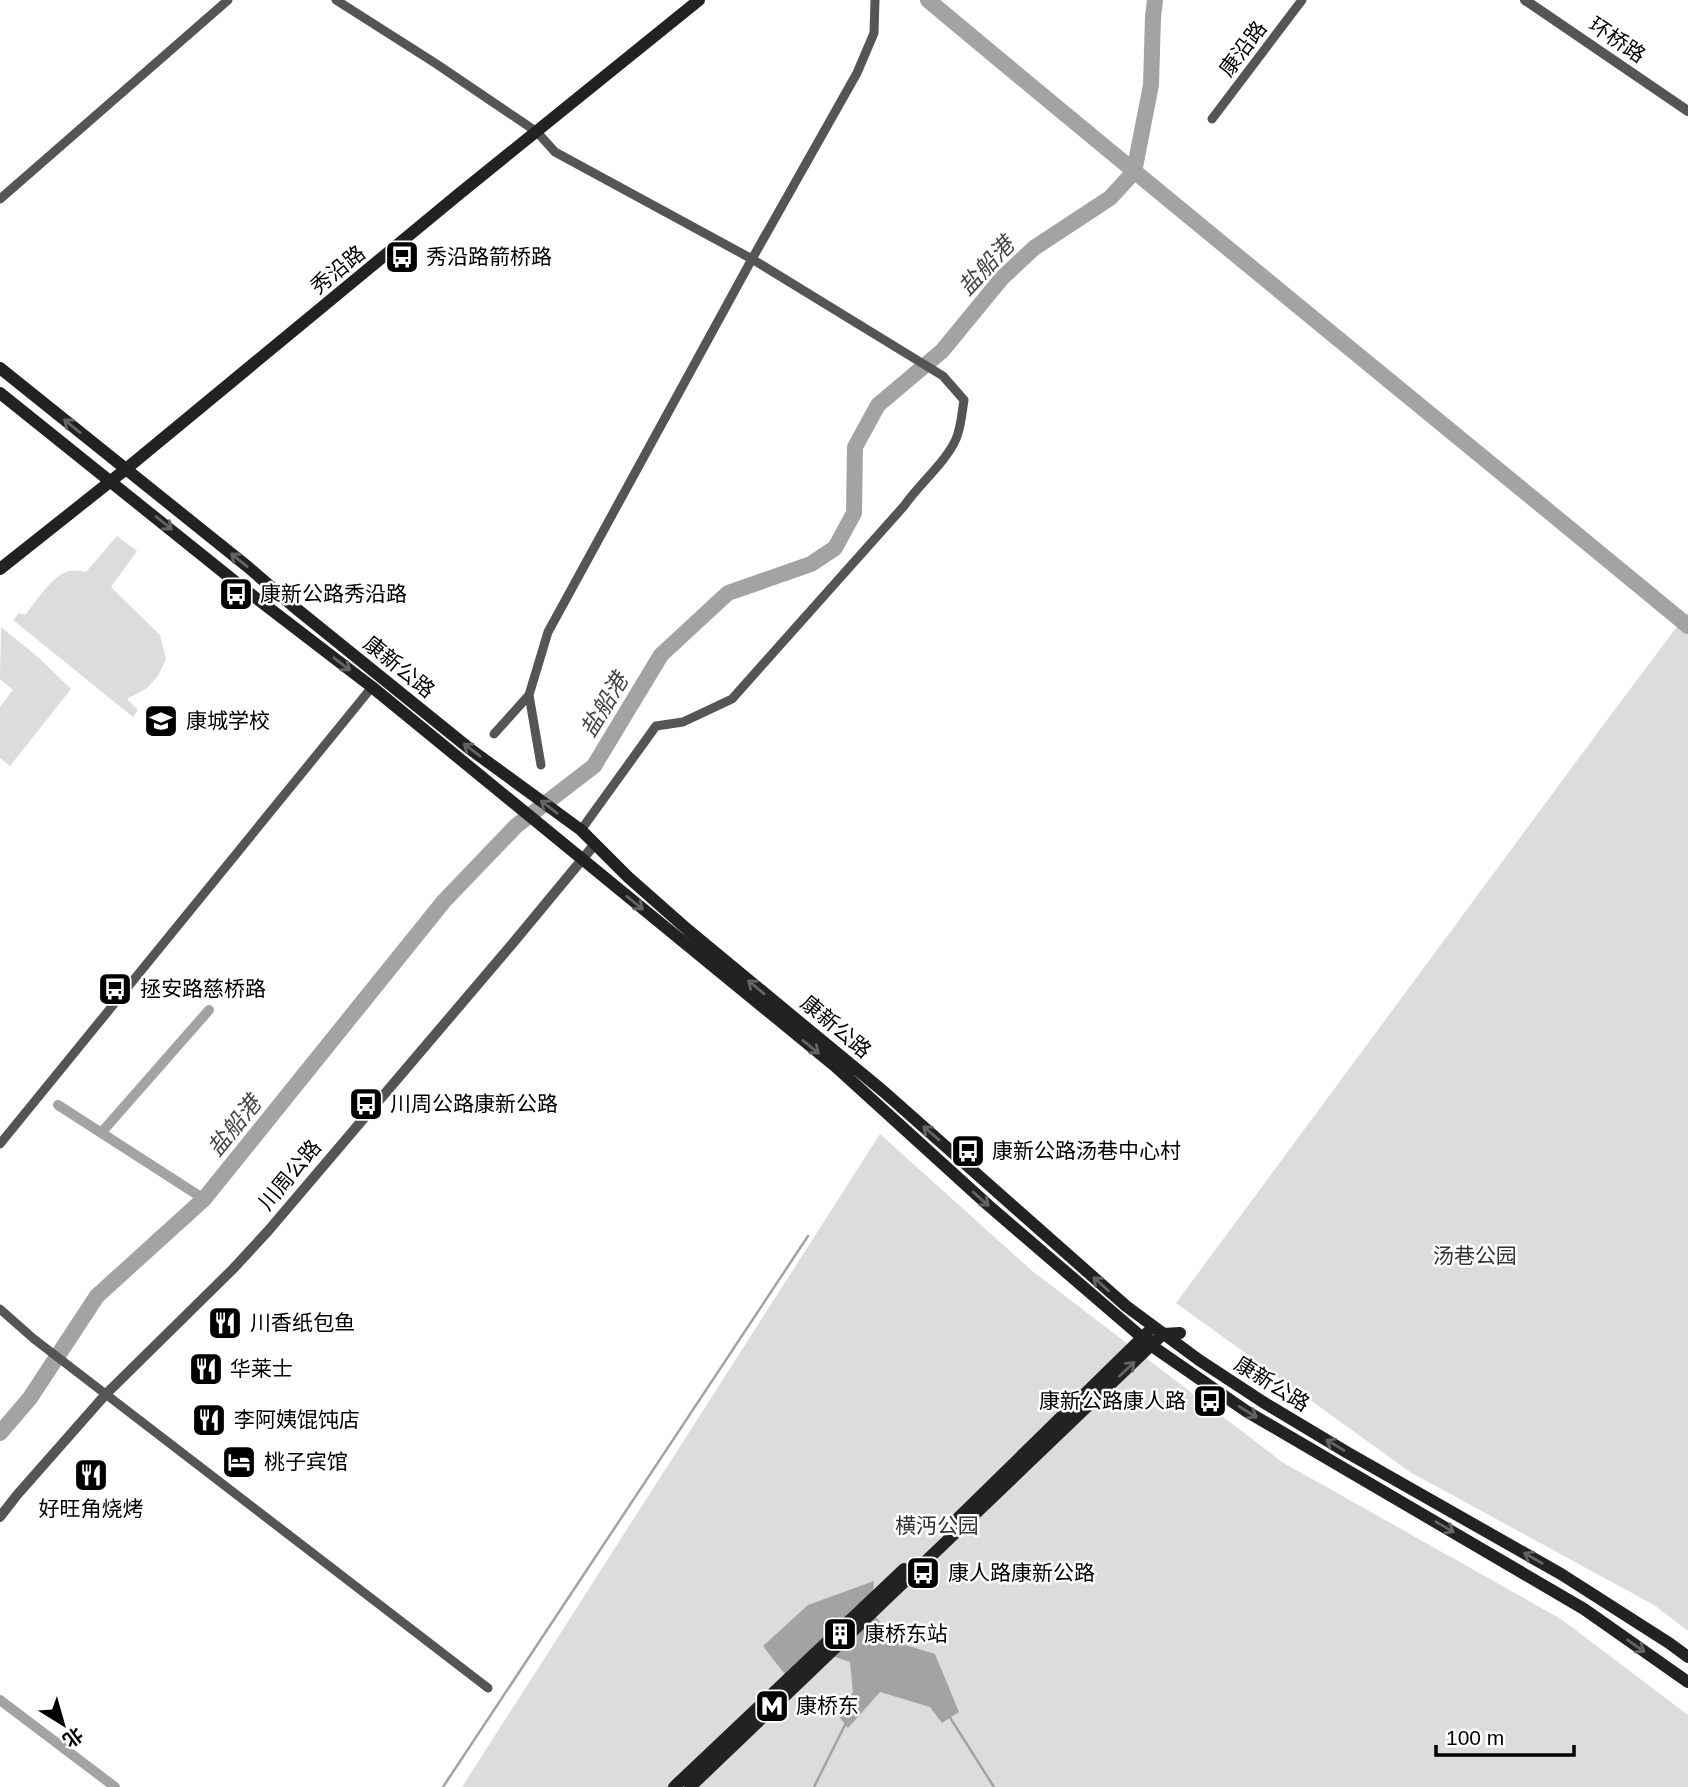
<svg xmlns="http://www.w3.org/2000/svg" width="1688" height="1787" viewBox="0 0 1688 1787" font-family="Helvetica,'Noto Sans SC',sans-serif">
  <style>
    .green { fill: #dcdcdc }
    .water { fill: #a3a3a3 }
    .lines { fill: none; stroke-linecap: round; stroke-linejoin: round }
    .stream { stroke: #a3a3a3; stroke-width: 2.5 }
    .canal { stroke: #a3a3a3; stroke-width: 10 }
    .river { stroke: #a3a3a3; stroke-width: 16 }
    .minor { stroke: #555; stroke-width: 9 }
    .tertiary { stroke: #555; stroke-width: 10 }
    .secondary { stroke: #222; stroke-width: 12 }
    .oneway { stroke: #646464 }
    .labels { text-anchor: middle; stroke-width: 5; stroke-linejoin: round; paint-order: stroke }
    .street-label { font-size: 21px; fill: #000; stroke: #fff }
    .poi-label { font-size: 21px; fill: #000; stroke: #fff; text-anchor: start }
    .park-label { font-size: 21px; fill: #333; stroke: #fff }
    .water-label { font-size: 23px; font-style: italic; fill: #444; stroke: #fff }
  </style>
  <rect width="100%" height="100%" fill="#fff"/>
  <!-- green -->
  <path class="green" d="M117 536 137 551 111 587 160 635 166 659 158 676 147 688 127 699 138 710 133 717 13 620 19 613 25 615C35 603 50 579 64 573 71 569 78 571 86 572Z
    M1688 612V1631L1654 1605 1410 1472 1176 1303 1604 724Z
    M1 627 38 657 71 689 10 766 0 758V707L13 690 0 679Z
    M880 1134 1031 1270 1282 1462 1561 1619 1688 1715V1787H462Z"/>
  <!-- water -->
  <path class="water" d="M874 1581 871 1611 896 1642 935 1654 959 1712 942 1723 930 1707 880 1692 848 1728 837 1714 853 1692 850 1662 827 1654 797 1690 763 1646 808 1605Z"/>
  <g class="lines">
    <!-- stream -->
    <path class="stream" d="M949 1716 994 1787
      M443 1787 808 1236
      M814 1787 846 1723"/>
    <!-- canal -->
    <path class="canal" d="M58 1105 204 1199
      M101 1133 209 1010
      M0 1700 115 1787"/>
    <!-- river -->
    <path class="river" d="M928 0C1180 211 1435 417 1688 626
      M0 1433 30 1398 97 1296 204 1199 444 901 516 826 594 766 661 655 728 593 811 564 835 548 854 513 855 447 878 405 942 351 1002 278 1034 248 1110 198 1134 172 1151 85 1153 17 1155 0"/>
    <!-- minor -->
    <path class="minor" d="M336 0 435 63 537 132 555 152 752 259 943 376 964 400C962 412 961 428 956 439 946 462 919 484 904 506L732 699 683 722 656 726 581 830
      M1212 119 1302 0
      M0 199 228 0
      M494 734 529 695
      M541 765 529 695 548 632 752 259 857 73 874 33 875 0
      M0 1144 372 687
      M0 1309 34 1339 488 1688"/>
    <!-- tertiary -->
    <path class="tertiary" d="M1525 0 1688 111
      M0 1517 17 1495 106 1394 233 1269 268 1231 513 943 595 844"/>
    <!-- secondary -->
    <path class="secondary" d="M0 368 248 567 293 606 470 749 581 830 628 877 688 930 883 1091 1126 1306 1199 1360 1263 1402 1348 1453 1561 1574 1669 1643 1688 1657
      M0 393 243 588 372 687 835 1066 988 1205 1152 1346 1246 1411 1584 1609 1688 1682
      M0 569 126 469 459 194 699 0
      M956 1520 1148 1332
      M674 1787 904 1569
      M690 1787 1163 1334 1180 1333"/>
  </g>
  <!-- one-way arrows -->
  <defs><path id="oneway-shaft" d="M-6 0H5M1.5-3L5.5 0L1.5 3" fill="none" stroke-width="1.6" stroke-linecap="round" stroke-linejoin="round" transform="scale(1.75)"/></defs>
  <g class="oneway">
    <use href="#oneway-shaft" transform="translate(72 426) rotate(-141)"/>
    <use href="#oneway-shaft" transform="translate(164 523) rotate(39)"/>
    <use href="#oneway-shaft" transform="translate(239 560) rotate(-141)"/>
    <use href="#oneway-shaft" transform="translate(342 664) rotate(38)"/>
    <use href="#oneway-shaft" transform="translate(472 750) rotate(-143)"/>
    <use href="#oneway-shaft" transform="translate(549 807) rotate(-143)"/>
    <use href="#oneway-shaft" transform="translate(635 903) rotate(39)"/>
    <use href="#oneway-shaft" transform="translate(756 987) rotate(-140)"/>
    <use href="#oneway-shaft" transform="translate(811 1047) rotate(39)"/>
    <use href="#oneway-shaft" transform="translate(931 1133) rotate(-139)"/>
    <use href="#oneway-shaft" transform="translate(981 1199) rotate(42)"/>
    <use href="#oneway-shaft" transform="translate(1101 1284) rotate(-138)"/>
    <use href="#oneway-shaft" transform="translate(1127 1369) rotate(-43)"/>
    <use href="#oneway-shaft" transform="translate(1248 1412) rotate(32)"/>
    <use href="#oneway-shaft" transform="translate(1335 1445) rotate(-149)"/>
    <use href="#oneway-shaft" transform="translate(1445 1527) rotate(30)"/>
    <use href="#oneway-shaft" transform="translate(1533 1558) rotate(-150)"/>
    <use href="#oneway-shaft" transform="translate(1636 1646) rotate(35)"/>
  </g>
  <!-- icons -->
  <defs>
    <g id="bus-square" transform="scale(1.75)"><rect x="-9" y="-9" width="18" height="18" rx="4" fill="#000" stroke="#fff"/><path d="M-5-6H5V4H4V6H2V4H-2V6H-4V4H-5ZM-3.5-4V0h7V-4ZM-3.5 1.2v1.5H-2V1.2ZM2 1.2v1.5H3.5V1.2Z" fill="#fff"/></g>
    <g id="school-square" transform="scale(1.75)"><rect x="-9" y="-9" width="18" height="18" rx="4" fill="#000" stroke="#fff"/><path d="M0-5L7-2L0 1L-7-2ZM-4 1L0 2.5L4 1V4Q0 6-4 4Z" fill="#fff"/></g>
    <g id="restaurant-square" transform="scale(1.75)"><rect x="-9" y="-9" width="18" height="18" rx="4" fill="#000" stroke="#fff"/><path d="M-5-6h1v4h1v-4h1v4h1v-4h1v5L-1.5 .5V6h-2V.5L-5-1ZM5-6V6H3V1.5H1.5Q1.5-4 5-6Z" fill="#fff"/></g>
    <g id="hotel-square" transform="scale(1.75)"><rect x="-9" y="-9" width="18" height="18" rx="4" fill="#000" stroke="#fff"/><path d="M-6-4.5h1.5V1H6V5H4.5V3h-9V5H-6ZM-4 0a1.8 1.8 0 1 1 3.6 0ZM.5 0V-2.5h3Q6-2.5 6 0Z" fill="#fff"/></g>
    <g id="building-square" transform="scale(1.75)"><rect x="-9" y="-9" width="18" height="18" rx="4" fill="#000" stroke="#fff"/><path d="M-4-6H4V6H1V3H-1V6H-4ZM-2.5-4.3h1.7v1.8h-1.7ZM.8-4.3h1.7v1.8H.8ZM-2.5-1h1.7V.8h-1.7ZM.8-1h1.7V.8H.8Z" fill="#fff"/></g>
    <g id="metro-square" transform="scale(1.75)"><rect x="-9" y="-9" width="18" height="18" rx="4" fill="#000" stroke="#fff"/><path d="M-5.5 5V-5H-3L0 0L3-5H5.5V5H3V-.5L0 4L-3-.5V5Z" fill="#fff"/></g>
  </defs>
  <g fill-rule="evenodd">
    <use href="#bus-square" x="402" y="257"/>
    <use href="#bus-square" x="236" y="594"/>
    <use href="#school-square" x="161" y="721"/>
    <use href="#bus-square" x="115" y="989"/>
    <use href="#bus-square" x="366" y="1104"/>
    <use href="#bus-square" x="968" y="1151"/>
    <use href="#restaurant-square" x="225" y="1323"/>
    <use href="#restaurant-square" x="206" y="1369"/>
    <use href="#bus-square" x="1210" y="1401"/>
    <use href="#restaurant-square" x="209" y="1420"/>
    <use href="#hotel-square" x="239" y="1462"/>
    <use href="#restaurant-square" x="91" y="1475"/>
    <use href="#bus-square" x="923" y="1573"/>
    <use href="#building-square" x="840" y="1634"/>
    <use href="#metro-square" x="772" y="1706"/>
  </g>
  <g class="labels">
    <!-- street labels -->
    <g class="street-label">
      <text transform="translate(1617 40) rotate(34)" y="7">环桥路</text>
      <text transform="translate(1243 49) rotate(-53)" y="7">康沿路</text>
      <text transform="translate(338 270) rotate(-39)" y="7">秀沿路</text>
      <text transform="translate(399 667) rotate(39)" y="7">康新公路</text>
      <text transform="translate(836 1027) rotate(40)" y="7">康新公路</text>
      <text transform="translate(290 1175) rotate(-50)" y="7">川周公路</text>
      <text transform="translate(1272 1384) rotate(32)" y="7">康新公路</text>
    </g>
    <!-- poi labels -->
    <g class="poi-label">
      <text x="426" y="264">秀沿路箭桥路</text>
      <text x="260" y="601">康新公路秀沿路</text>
      <text x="186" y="728">康城学校</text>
      <text x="140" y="996">拯安路慈桥路</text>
      <text x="390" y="1111">川周公路康新公路</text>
      <text x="992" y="1158">康新公路汤巷中心村</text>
      <text x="250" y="1330">川香纸包鱼</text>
      <text x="230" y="1376">华莱士</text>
      <text x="1186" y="1408" text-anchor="end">康新公路康人路</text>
      <text x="234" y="1427">李阿姨馄饨店</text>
      <text x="264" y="1469">桃子宾馆</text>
      <text x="91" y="1516" text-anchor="middle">好旺角烧烤</text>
      <text x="948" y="1580">康人路康新公路</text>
      <text x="864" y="1641">康桥东站</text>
      <text x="796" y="1713">康桥东</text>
    </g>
    <!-- park labels -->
    <g class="park-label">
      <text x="1475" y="1263">汤巷公园</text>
      <text x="937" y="1533">横沔公园</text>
    </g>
    <!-- water labels -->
    <g class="water-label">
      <text transform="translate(986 266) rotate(-47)" y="8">盐船港</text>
      <text transform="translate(604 705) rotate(-59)" y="8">盐船港</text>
      <text transform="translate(234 1126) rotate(-51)" y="8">盐船港</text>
    </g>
  </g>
  <!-- north arrow -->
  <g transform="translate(63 1724) rotate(143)" stroke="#ffffff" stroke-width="5" paint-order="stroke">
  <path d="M0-5L12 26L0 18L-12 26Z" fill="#000000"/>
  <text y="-10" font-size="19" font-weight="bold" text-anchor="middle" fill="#000000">北</text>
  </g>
  <!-- scale -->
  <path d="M1436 1745v10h138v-10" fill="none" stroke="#000000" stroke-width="3.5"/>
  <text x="1446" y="1745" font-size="21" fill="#000000" stroke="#ffffff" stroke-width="5" paint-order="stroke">100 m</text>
</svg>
